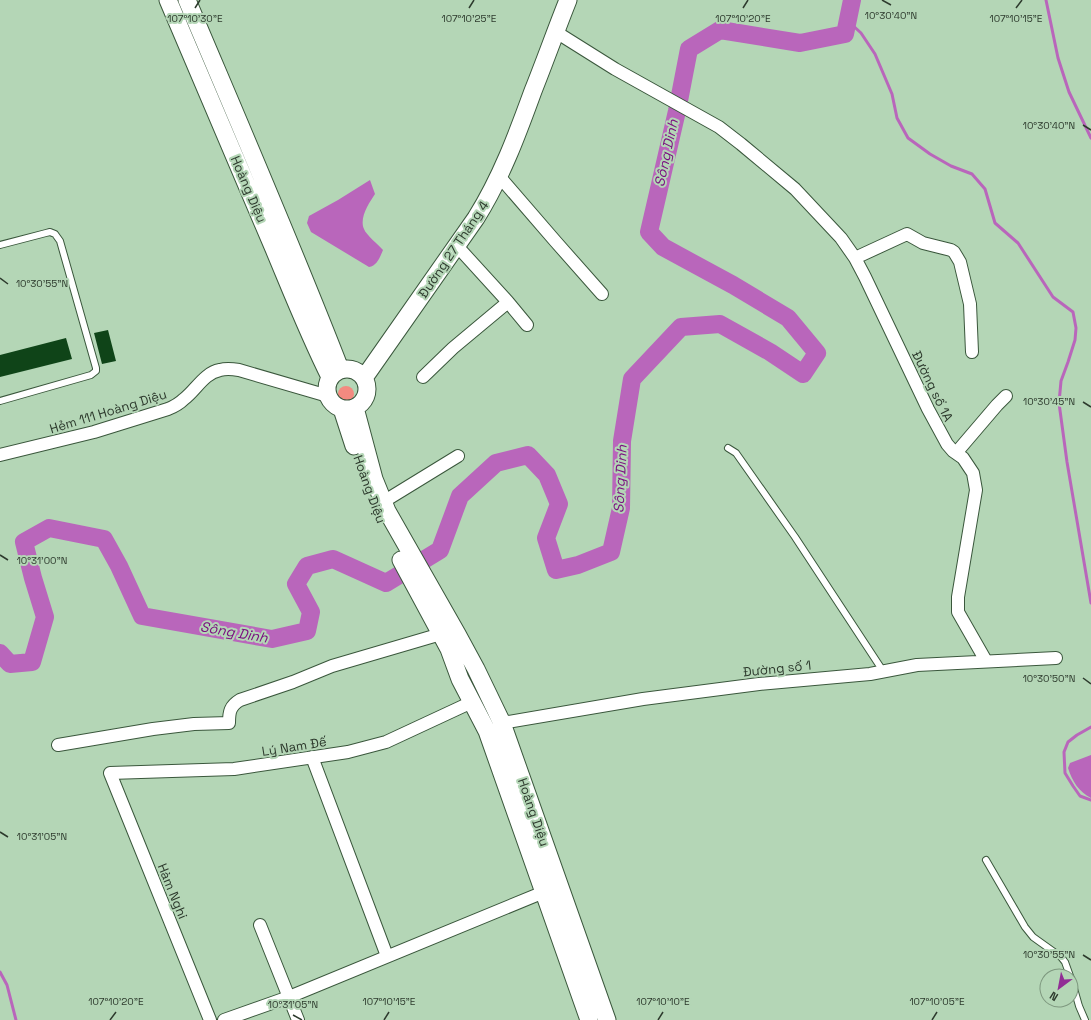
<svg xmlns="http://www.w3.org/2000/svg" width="1091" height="1020" viewBox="0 0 1091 1020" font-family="'Space Grotesk',sans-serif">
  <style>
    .green { fill: #f38a80 }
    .water { fill: #b966bb }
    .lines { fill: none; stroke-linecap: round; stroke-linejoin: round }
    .stream { stroke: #b966bb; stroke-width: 3 }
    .river { stroke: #b966bb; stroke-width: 18 }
    .building { fill: #0f4418 }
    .lane-casing { stroke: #3a573c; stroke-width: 8 }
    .street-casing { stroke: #3a573c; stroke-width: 14 }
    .secondary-casing { stroke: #3a573c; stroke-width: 19 }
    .lane { stroke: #fff; stroke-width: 6 }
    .street { stroke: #fff; stroke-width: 12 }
    .secondary { stroke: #fff; stroke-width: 17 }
    .ticks { fill: none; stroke: #2d3a2d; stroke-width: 1.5 }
    .labels { text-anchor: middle; stroke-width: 4; stroke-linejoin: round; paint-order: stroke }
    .street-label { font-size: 13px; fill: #2d3a2d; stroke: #b4d6b6 }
    .water-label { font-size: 14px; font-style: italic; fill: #7b1180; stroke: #b4d6b6 }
    .ticks-label { font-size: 10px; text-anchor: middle; fill: #2d3a2d; stroke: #b4d6b6; stroke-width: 4; stroke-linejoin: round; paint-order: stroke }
  </style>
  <rect width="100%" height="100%" fill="#b4d6b6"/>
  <!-- green -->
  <path class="green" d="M338 394a8 8 0 1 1 16 0a8 8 0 1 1-16 0Z"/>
  <!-- water -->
  <path class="water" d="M370 180 375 194C369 203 359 218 364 229 366 235 379 245 383 250 380 257 377 266 369 267L311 232 307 223 309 216 338 200Z
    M1091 755V798C1079 792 1072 781 1068 768L1070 763Z"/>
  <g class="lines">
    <!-- stream -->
    <path class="stream" d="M1046 0 1058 58 1069 92 1091 138
      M848 21 861 33 875 54 892 94 897 118 908 138 930 154 951 166 972 174 985 189 995 223 1018 243 1053 297 1073 312 1076 328 1075 340 1068 362 1061 381 1059 403 1067 462 1091 603
      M1091 727 1077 735 1068 742 1064 752 1065 773 1073 786 1080 796 1091 800
      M0 972 7 985 16 1020"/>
    <!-- river -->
    <path class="river" d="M0 653 10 664 32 662 45 617 33 578 24 542 49 528 104 539 119 566 142 616 272 639 307 631 311 612 296 584 307 566 333 559 386 583 440 550 460 496 496 463 528 455 547 475 559 504 546 538 556 570 578 565 611 552 621 508 622 441 632 379 681 327 720 324 770 352 803 374 817 353 788 318 733 285 663 247 649 232 677 111 689 49 720 30 800 43 845 34 852 0"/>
  </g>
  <!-- building -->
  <path class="building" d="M108 330 116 361 102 364 94 333Z
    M66 338 72 359 0 377V355Z"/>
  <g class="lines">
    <!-- lane casing -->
    <g class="lane-casing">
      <path id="lane" d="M0 245 46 233 50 232 55 234 60 241 96 368V371L91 375 0 401
        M728 448 736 453 795 537 883 671
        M986 860 1025 927 1033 937 1061 957 1065 962 1070 976
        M1071 978 1079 1006 1085 1020"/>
    </g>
    <!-- street casing -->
    <g class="street-casing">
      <path id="street" d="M556 32 615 69 719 127 741 144 795 189 841 238 855 258 865 277 928 409 947 444 953 451 963 458 973 473 976 490 958 597V612L986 661
        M499 176 556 242 602 294
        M457 246 508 302 527 325
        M855 258 907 234 923 243 951 250 954 252 960 262 970 304 972 352
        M423 377 453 348 508 302
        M956 453 997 405 1006 396
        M0 455 94 432 168 409C173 407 179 404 184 399 196 390 204 373 220 370 227 368 233 369 239 370L328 396
        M383 502 458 456
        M502 723 643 699 759 684 870 674 917 665 1056 658
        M58 745 153 729 194 724 229 723C229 712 230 706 240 700L293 682 332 666 441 634
        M312 757 387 956
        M260 925 298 1020
        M210 1020 110 773 234 769 348 752 386 742 472 702
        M224 1020 289 997 544 892"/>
    </g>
    <!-- secondary casing -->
    <g class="secondary-casing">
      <path id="secondary" d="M168 0C204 83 239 166 274 249 292 292 309 335 330 377
        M187 0C239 123 292 245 340 369
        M327 389a20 20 0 1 1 40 0a20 20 0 1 1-40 0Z
        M364 378 476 218C501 178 517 135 533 91 545 61 556 30 568 0
        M355 408 374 479 387 511 457 634 476 669 502 723 607 1020
        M342 409 354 446
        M401 560 449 649 460 679 487 731 589 1020"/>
    </g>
    <!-- lane -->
    <use href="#lane" class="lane"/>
    <!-- street -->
    <use href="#street" class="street"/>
    <!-- secondary -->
    <use href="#secondary" class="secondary"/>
  </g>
  <!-- ticks -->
  <path class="ticks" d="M882 0 891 5M195 8 200 0M469 8 474 0M743 8 748 0M1016 8 1022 0M1083 125 1091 130M0 278 8 284M1083 402 1091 407M0 555 8 560M1083 678 1091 684M0 832 8 837M1083 955 1091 960M293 1015 302 1020M110 1020 116 1012M384 1020 389 1012M658 1020 663 1012M932 1020 937 1012"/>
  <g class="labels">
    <!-- street labels -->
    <g class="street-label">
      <text transform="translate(249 189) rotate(67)" y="5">Hoàng Diệu</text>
      <text transform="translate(453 249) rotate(-56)" y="5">Đường 27 Tháng 4</text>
      <text transform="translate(933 386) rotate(64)" y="5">Đường số 1A</text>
      <text transform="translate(108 411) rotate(-17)" y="5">Hẻm 111 Hoàng Diệu</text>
      <text transform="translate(370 489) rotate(70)" y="5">Hoàng Diệu</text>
      <text transform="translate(777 668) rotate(-6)" y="5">Đường số 1</text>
      <text transform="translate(294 746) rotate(-9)" y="5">Lý Nam Đế</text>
      <text transform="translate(534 812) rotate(71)" y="5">Hoàng Diệu</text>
      <text transform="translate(173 891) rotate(68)" y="5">Hàm Nghi</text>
    </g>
    <!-- water labels -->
    <g class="water-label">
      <text transform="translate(666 153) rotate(-78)" y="5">Sông Dinh</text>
      <text transform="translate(620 479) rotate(-87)" y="5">Sông Dinh</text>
      <text transform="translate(234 632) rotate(10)" y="5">Sông Dinh</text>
    </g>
  </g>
  <g class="ticks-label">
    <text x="891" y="19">10°30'40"N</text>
    <text x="195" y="22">107°10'30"E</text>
    <text x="469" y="22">107°10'25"E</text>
    <text x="743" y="22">107°10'20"E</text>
    <text x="1016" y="22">107°10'15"E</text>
    <text x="1049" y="129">10°30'40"N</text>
    <text x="42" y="287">10°30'55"N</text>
    <text x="1049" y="405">10°30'45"N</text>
    <text x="42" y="564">10°31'00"N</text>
    <text x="1049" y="682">10°30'50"N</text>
    <text x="42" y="840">10°31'05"N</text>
    <text x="1049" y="958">10°30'55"N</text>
    <text x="116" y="1005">107°10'20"E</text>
    <text x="389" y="1005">107°10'15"E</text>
    <text x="663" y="1005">107°10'10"E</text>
    <text x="937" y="1005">107°10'05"E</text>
    <text x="293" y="1008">10°31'05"N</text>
  </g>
  <!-- north arrow -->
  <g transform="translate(1059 988) rotate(212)"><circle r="19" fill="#b4d6b6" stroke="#7e987f"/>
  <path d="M0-3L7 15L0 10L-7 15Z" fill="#912e95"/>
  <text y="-6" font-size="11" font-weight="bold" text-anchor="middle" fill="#2d3a2d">N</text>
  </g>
</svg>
